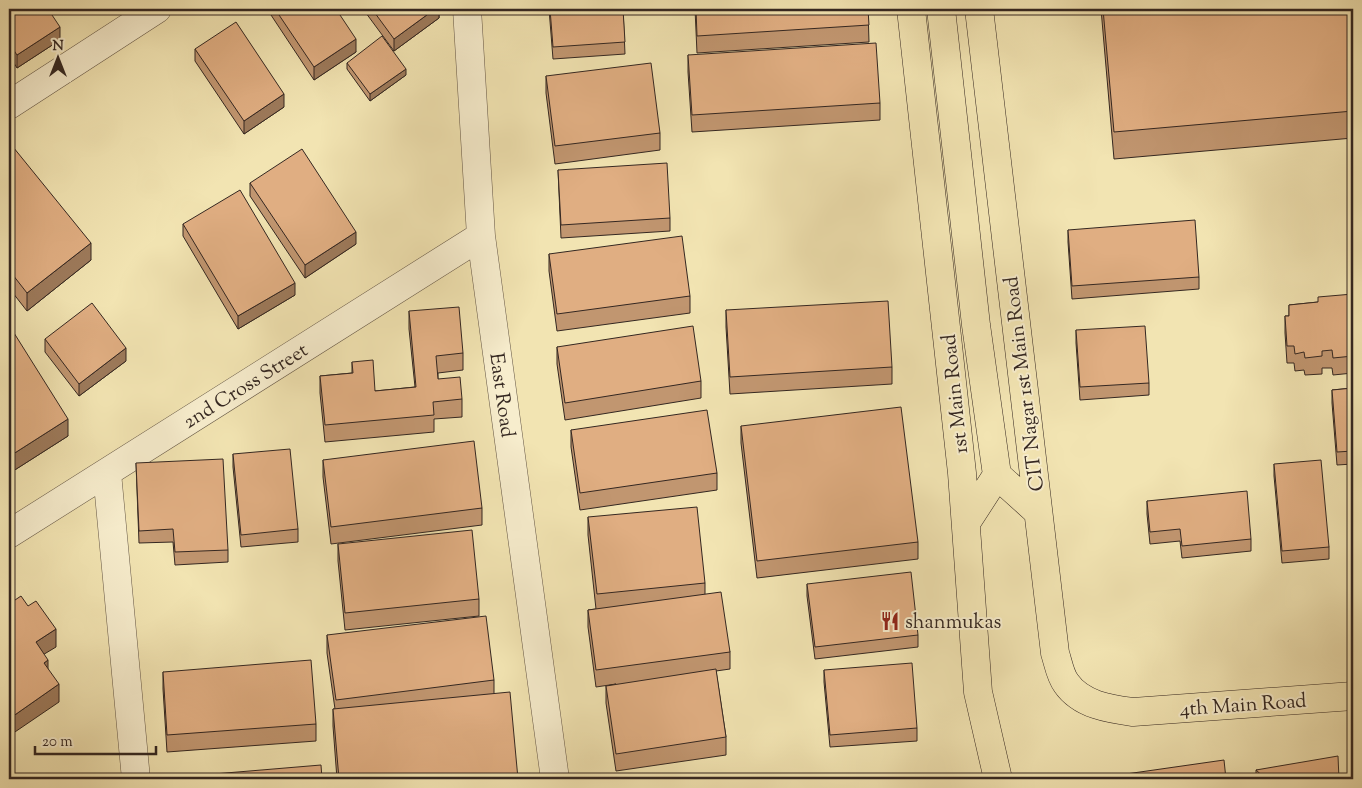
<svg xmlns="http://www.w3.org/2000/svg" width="1362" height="788" viewBox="0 0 1362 788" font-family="'Sorts Mill Goudy',serif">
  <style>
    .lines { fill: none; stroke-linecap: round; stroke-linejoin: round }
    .minor-casing { stroke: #645645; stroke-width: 29 }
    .major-casing { stroke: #342721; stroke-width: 29 }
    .minor { stroke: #f7edcd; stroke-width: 28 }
    .major { stroke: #f2e4b2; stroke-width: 28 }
    .wall { fill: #c19670; stroke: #342721 }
    .shaded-wall { fill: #9d7a5b; stroke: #342721 }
    .building { fill: #e0ae82; stroke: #342721 }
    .labels { text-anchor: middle; stroke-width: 4; stroke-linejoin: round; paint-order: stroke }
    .street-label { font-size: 20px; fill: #342721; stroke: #f7edcd }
    .poi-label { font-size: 20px; fill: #342721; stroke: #f7edcd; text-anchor: start }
  </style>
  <rect width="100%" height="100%" fill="#f2e4b2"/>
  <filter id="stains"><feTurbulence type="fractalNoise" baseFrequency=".004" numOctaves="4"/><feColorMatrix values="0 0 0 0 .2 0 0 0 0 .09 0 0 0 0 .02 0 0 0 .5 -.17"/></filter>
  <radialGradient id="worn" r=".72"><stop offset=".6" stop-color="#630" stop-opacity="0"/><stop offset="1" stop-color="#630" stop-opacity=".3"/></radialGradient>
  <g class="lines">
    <!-- minor casing -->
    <g class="minor-casing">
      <path id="minor" d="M467 9 481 236 555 779
        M9 105 157 9
        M107 473 136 779
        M9 534 481 236"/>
    </g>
    <!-- major casing -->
    <g class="major-casing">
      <path id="major" d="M911 9 962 473 978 692 998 779
        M941 9 976 325 997 475 1038 512
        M979 9 1055 653C1058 662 1060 675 1066 683 1081 705 1110 709 1133 712L1353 696
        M966 523 997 475"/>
    </g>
    <!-- minor -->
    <use href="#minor" class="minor"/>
    <!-- major -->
    <use href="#major" class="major"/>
  </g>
  <!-- wall -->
  <path class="wall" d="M9 9 60 40 17 68 9 55Z
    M271 9H336L356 52 314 80 271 15Z
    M363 9H439V18L394 51Z
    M549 9H623L625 54 553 59Z
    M695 9H868L869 42 697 53Z
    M1101 9H1353V138L1114 159Z
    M195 49 284 107 244 134 195 61Z
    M688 55 880 103V120L692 132 688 72Z
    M347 63 406 75 370 101 347 69Z
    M546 76 660 133V150L555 164 546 93Z
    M9 142 91 260 27 311 9 288Z
    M558 170 670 218V231L561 238Z
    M250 183 356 244 305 278 250 196Z
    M183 224 295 295 238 329 183 236Z
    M1068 230 1199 277V289L1072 299 1068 242Z
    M549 254 690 296V313L557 331 549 271Z
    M1353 294V373L1333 375 1332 368H1322V374L1305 375 1304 370 1295 371 1294 363H1287L1285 333V316H1289V305L1318 302Z
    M726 310 892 367V384L730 394 726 327Z
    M409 311 463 353V370L438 373V379L462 399V417L434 419V432L325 442 320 393V376L352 373V362L375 391 415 387 409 329Z
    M9 325 68 436 10 473 9 472Z
    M1076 330 1149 383V395L1080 400 1076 343Z
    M45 339 126 361 79 396 45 352Z
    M557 347 701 381V398L565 420 557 364Z
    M1353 388V464L1337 465 1332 403V390Z
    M741 426 918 542V559L757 578 741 443Z
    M571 430 717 473V490L580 510 571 447Z
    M233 454 298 529V542L241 547 233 467Z
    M323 460 482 508V525L331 544 323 477Z
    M136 463 228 550V562L175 565 173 542 139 543Z
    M1274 464 1329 547V559L1282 563 1274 476Z
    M1147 501 1251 539V551L1182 558 1180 541 1150 544 1147 514Z
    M588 517 705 583V594L730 652V669L716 671 726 737V755L616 771 606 703V686L616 684 596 687 588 627V610L596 609 588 535Z
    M338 544 479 599V616L345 630 338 561Z
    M807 584 918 635V647L815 659 807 596Z
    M327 635 494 680V694L518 779H337L333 726V709H335L327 653Z
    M824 670 917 728V741L830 747 824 682Z
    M163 672 316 724V741L167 752 163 689Z
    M1256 770 1339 779H1256Z"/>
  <!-- shaded-wall -->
  <path class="shaded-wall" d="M435 9H439V18L394 51V39Z
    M60 27V40L17 68V55Z
    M356 39V52L314 80V67Z
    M406 69V75L370 101V94Z
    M284 94V107L244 134V121Z
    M356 232V244L305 278V265Z
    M91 243V260L27 311V293Z
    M295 283V295L238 329V316Z
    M126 348V361L79 396V384Z
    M68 419V436L10 473V456Z
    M56 629V647L36 659V642Z
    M48 660V677L44 663Z
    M59 684V702L9 736V719Z"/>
  <!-- building -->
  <path class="building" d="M9 9H48L60 27 17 55 9 43Z
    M275 9H336L356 39 314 67Z
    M372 9H435L394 39Z
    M550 9H623L625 42 553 47Z
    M696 9H868L869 25 697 36Z
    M1103 9H1353V111L1114 132Z
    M236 22 284 94 244 121 195 49Z
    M382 36 406 69 370 94 347 63Z
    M876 43 880 103 692 115 688 55Z
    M651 63 660 133 555 146 546 76Z
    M9 142 91 243 27 293 9 270Z
    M302 149 356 232 305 265 250 183Z
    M667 163 670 218 561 225 558 170Z
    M240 190 295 283 238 316 183 224Z
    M1195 220 1199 277 1072 286 1068 230Z
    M682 236 690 296 557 314 549 254Z
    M1353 294V356L1333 358 1332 350 1322 351V356L1305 358 1304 352 1295 354 1294 346H1287L1285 316H1289V305L1318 302V297Z
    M888 301 892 367 730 377 726 310Z
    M92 303 126 348 79 384 45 339Z
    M459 307 463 353 436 356 438 379 460 377 462 399 433 402 434 415 325 425 320 376 353 373 352 362 373 360 375 391 416 387 409 311Z
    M9 325 68 419 10 456 9 454Z
    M693 326 701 381 565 403 557 347Z
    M1145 326 1149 383 1080 387 1076 330Z
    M1353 388V451L1337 452 1332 390Z
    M901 407 918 542 757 561 741 426Z
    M707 410 717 473 580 493 571 430Z
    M474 441 482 508 331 527 323 460Z
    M290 449 298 529 241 535 233 454Z
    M223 459 228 550 175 552 173 529 139 531 136 463Z
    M1321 460 1329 547 1282 551 1274 464Z
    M1247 491 1251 539 1182 546 1180 529 1150 532 1147 501Z
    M697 507 705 583 597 594 588 517Z
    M472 530 479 599 345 613 338 544Z
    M911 572 918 635 815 647 807 584Z
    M721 592 730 652 596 670 588 610Z
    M21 596 28 606 36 601 56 629 36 642 48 660 44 663 59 684 9 719V604Z
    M486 616 494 680 336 700 327 635Z
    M311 660 316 724 167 735 163 672Z
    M912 663 917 728 830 735 824 670Z
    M716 669 726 737 616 754 606 686Z
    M510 692 518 779H339L333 709Z
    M1338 756 1339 779H1266L1256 770Z
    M1224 760 1226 779H1126V774Z
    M321 765 322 779H191L190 776Z"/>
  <!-- icons -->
  <defs>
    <g id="restaurant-bare" transform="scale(1.5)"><path d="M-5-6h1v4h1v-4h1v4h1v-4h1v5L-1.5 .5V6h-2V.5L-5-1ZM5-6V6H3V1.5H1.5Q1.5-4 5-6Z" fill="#8f2418" stroke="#f7edcd" stroke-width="2.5" paint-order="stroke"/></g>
  </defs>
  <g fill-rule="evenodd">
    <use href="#restaurant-bare" x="890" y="621"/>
  </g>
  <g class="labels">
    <!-- street labels -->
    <g class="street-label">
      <text transform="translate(1023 384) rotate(-97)" y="7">CIT Nagar 1st Main Road</text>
      <text transform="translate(245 385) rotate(-32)" y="7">2nd Cross Street</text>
      <text transform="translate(954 394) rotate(-96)" y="7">1st Main Road</text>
      <text transform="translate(503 395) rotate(82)" y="7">East Road</text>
      <text transform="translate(1243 704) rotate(-4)" y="7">4th Main Road</text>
    </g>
    <!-- poi labels -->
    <g class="poi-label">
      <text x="905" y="628">shanmukas</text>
    </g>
  </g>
  <!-- margin -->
  <rect width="1362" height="788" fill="none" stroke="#f2e4b2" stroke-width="30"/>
  <rect x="10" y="10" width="1342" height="768" fill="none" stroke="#342721" stroke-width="2.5"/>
  <rect x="15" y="15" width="1332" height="758" fill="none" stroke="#342721"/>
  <!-- north arrow -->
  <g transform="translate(58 58)" stroke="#f7edcd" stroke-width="4" paint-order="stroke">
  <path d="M0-4L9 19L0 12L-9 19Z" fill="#342721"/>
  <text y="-8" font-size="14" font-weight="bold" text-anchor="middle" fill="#342721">N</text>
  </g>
  <!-- scale -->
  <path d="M35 746v8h121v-8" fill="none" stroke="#342721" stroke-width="2.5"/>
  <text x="42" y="746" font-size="15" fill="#342721" stroke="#f7edcd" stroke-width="4" paint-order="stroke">20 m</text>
  <rect width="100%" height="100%" filter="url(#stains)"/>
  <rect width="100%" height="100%" fill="url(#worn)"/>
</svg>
